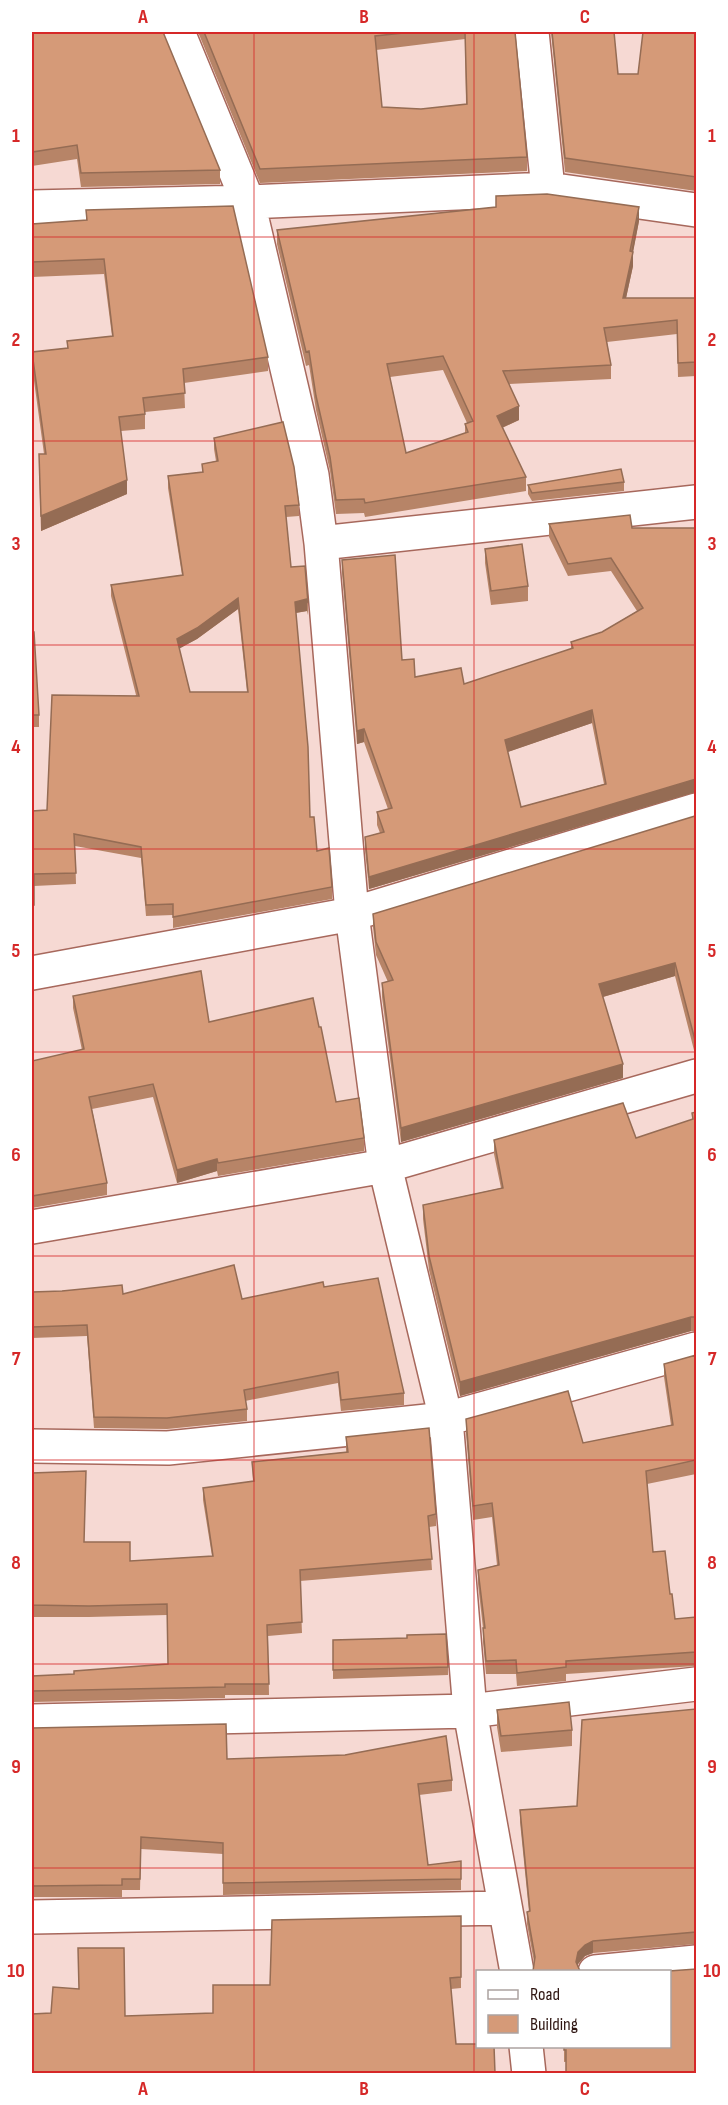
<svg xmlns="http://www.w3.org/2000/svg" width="728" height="2105" viewBox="0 0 728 2105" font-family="'Sofia Sans Condensed',sans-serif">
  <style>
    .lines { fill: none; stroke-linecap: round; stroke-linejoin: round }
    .street-casing { stroke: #a7685c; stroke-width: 36 }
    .street { stroke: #fff; stroke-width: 33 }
    .wall { fill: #b78467; fill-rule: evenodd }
    .shaded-wall { fill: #956c54 }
    .building { fill: #d59a78; stroke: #956c54; stroke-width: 1.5; fill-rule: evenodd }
    .grid { fill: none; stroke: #d62828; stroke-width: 1.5; stroke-opacity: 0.55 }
    .neatline { fill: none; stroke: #d62828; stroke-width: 2 }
    .grid-label { font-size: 20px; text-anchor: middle; font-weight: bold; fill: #d62828 }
  </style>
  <rect width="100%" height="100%" fill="#f6d9d3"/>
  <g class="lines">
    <!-- street casing -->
    <g class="street-casing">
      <path id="street" d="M178 32 248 202 312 475 321 543 352 914 385 1166 446 1419 470 1711 517 1972
        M532 32 548 189
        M32 207 248 202 548 189 696 210
        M321 543 696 502
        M32 973 352 914 696 810
        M32 1227 385 1166 696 1076
        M32 1446 168 1448 446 1419 696 1349
        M32 1721 470 1711 696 1684
        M32 1917 505 1908
        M595 1972 696 1962
        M526 2046 529 2074"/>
    </g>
    <!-- street -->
    <use href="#street" class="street"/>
  </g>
  <!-- wall -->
  <path class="wall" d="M32 32 220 170V184L81 187 77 159 32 166Z
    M198 32H515L527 157V171L260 183ZM465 39 466 104 421 109 382 107 376 50Z
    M551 32H614L618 74H638L696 32V191L565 172Z
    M496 196 639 221 633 251V266L626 298H696V376L678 377 677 334 607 342 611 365V379L509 384 519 420 502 428 526 477V491L365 517 364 513 336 514 330 471 316 410 309 365 306 366 277 244V230L496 207ZM443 370 467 423 465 424V433L406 453 390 377Z
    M86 210 268 357V371L184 383 185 408 145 412V429L121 431 127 494 41 531 39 468 44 454 32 366V352L67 348V341L112 336 104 274 32 277V224L86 220Z
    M214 438 299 505V516L286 517 291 567 308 603V615L307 611 296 613 310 817 317 851 332 887V899L173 928V915L146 916 141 858 75 846 76 884 34 886V916H32V811L47 810 136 695 111 596V585L182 575 168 488V476L202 472V464L216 461 214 449ZM238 609 247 692H190L179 648 197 639Z
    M624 482V491L532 501 528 494V485Z
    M549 524 632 528H696V792L369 889 365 850V837L380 833 377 825V812L388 809 364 742 357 744 342 573V560L402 660 415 677 464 684 571 649V642L602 632 637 611 611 571 568 576 549 537ZM592 723 604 784 521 807 507 752Z
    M485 549 528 586V601L491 605 485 563Z
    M32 632 39 715V727H32Z
    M696 820V1058L675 976 603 997 623 1078 401 1142 382 997V983L388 982 376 955 373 927V914Z
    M73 996 209 1022 336 1102 364 1138V1151L218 1176 217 1171 177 1183 153 1097 92 1109 107 1183V1195L32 1208V1061L82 1050 73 1008Z
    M696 1112V1331H691L460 1396 429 1270 423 1219V1205L501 1188 494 1154V1140L636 1138 692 1120V1113Z
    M324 1287 404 1393V1405L341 1411 338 1383 245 1401 247 1409V1421L167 1429 94 1428 87 1336 32 1338V1292L123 1294 242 1299Z
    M696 1355V1474L647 1484 653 1552 670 1594 675 1619 696 1617V1666L566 1674V1681L517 1686 516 1674H486L483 1642V1628L478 1584V1570L497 1565 492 1517 473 1520 466 1433V1419L583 1443 671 1425 664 1377V1364Z
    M346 1437 436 1514V1526L429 1527 432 1570 300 1581 302 1633 268 1636 269 1695H225V1698L32 1702V1676L74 1674 168 1664 167 1615 89 1617H32V1473L84 1542 130 1561 212 1556 203 1500V1488L253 1482 252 1462 346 1452Z
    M333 1640 448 1667V1675L333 1679Z
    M696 1709V1944L593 1953 585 1956 578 1964 534 1962 527 1924V1912H529L520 1822V1810L577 1806Z
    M497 1710 572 1730V1746L501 1752 497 1727Z
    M32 1728 227 1759 452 1780V1791L419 1795 428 1865 461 1861V1890L223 1895V1854L141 1849 140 1890H122V1897H32Z
    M461 1916V1988L451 1989 456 2044 125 2016 213 2013 270 1985Z
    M564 2046H669L564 2062Z"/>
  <!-- shaded-wall -->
  <path class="shaded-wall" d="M639 207V221L632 258 633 252V266L623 312V298Z
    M519 406V420L497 430V416Z
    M127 480V494L41 531V516Z
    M238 598V609L197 639 177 650V639Z
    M307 599V611L295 613V602Z
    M592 710V723L505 753V740Z
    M364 729V742L357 744V731Z
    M696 779V792L369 889V877Z
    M675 963V976L599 998V984Z
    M623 1064V1078L401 1142V1128Z
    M217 1159V1171L177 1183V1170Z
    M691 1317V1331L460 1396V1382Z
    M593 1941V1953L585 1956 578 1964 577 1971 576 1962 578 1952 585 1945Z"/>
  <!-- building -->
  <path class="building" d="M32 32H163L220 170 81 173 77 145 32 152Z
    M204 32H413L375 36 382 107 421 109 467 104 465 32H515L527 157 260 169Z
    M552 32H614L618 74H638L643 32H696V177L565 158Z
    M547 194 639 207 630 251 633 252 623 298H696V362L678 363 677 320 604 328 611 365 503 371 519 406 497 416 526 477 365 503 364 499 336 500 330 457 316 396 309 351 306 352 277 230 496 207V196ZM443 356 473 421 465 424 468 432 406 453 387 364Z
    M233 206 268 357 183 369 185 393 143 398 145 414 119 417 127 480 41 516 39 454H46L32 352 68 348 67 341 113 336 104 259 32 262V224L87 220 86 210Z
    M283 422 294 467 299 505 285 506 291 567 305 566 308 603 307 599 295 602 308 747 310 817H314L317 851 329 848 332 887 173 917V904L146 905 141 847 74 834 76 873 34 874V905H32V811L47 810 52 695 139 696 111 585 183 575 168 476 203 472 202 464 218 461 214 438ZM238 598 248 692H190L177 639 197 628Z
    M621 469 624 482 532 493 528 485Z
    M630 515 632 528H696V779L369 877 365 837 384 832 377 812 392 808 364 729 357 731 342 560 395 555 402 660 414 659 415 677 461 668 464 684 573 648 571 642 602 632 643 608 611 558 568 564 549 524ZM592 710 606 784 521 807 505 740Z
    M522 544 528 586 491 591 485 549Z
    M32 632H34L39 715H32Z
    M695 816 696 820V1044L675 963 599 984 623 1064 401 1128 382 983 393 980 376 942 373 914Z
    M201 971 209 1022 313 998 319 1027H321L336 1102 359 1098 364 1138 218 1163 217 1159 177 1170 153 1084 89 1097 107 1183 32 1196V1061L84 1049 73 996Z
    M623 1103 636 1138 693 1119 692 1113 696 1112V1317H691L460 1382 429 1256 423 1205 503 1188 494 1140Z
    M234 1265 242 1299 323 1282 324 1287 378 1278 404 1393 341 1400 338 1372 244 1390 247 1409 167 1418 94 1417 87 1325 32 1327V1292L62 1291 122 1285 123 1294Z
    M696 1355V1460L646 1471 653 1552 665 1551 670 1594H672L675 1619 696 1617V1652L566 1661V1667L517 1673 516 1660 486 1661 483 1628H485L478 1570 499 1565 492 1503 473 1506 466 1419 568 1391 583 1443 673 1425 664 1364Z
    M429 1428 436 1514 428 1516 432 1559 300 1570 302 1622 267 1625 269 1684H225V1687L32 1691V1676L74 1674V1671L168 1664 167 1604 89 1606 32 1605V1473L86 1471 84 1542H130V1561L213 1556 203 1488 254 1481 252 1462 348 1452 346 1437Z
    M446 1634 448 1667 333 1670V1640L407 1638V1635Z
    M569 1702 572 1730 501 1736 497 1710Z
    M696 1709V1932L593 1941 585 1945 578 1952 576 1962 580 1971H533L535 1957 527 1912 530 1911 520 1810 577 1806 582 1720Z
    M226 1724 227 1759 345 1755 446 1736 452 1780 418 1784 428 1865 461 1861V1879L223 1883V1843L141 1837 140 1879H122V1885L32 1886V1728Z
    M461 1916V1977L450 1978 456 2044H477V2046H494L495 2073H32V2014L51 2013 53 1987 79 1989 78 1948H124L125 2016 213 2013V1985H270L272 1920Z
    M696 1969V2073H566V2050H564V2046H669V1971Z"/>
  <!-- grid -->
  <path class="grid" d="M254 32V2074M474 32V2074M32 237H696M32 441H696M32 645H696M32 849H696M32 1052H696M32 1256H696M32 1460H696M32 1664H696M32 1868H696"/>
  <!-- border -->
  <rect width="728" height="2105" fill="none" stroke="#ffffff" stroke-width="66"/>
  <!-- legend -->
  <rect x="476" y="1970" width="195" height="78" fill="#ffffff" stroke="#aca2a0" stroke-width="1.5"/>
  <rect x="488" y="1990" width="30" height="9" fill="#ffffff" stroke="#aca2a0" stroke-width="1.5"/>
  <text x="530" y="2000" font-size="18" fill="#2f1612">Road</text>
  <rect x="488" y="2015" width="30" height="18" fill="#d59a78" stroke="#aca2a0" stroke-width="1.5"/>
  <text x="530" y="2030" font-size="18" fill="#2f1612">Building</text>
  <rect x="33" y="33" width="662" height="2039" class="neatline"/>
  <g class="grid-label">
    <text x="143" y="23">A</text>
    <text x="364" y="23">B</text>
    <text x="585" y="23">C</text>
    <text x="16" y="142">1</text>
    <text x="712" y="142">1</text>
    <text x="16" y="346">2</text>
    <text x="712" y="346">2</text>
    <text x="16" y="550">3</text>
    <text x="712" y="550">3</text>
    <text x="16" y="753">4</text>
    <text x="712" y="753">4</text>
    <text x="16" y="957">5</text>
    <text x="712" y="957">5</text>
    <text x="16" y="1161">6</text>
    <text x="712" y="1161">6</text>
    <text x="16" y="1365">7</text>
    <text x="712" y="1365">7</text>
    <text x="16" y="1569">8</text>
    <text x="712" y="1569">8</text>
    <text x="16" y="1773">9</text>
    <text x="712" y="1773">9</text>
    <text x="16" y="1977">10</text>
    <text x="712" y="1977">10</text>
    <text x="143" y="2095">A</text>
    <text x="364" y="2095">B</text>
    <text x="585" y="2095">C</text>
  </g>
</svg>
